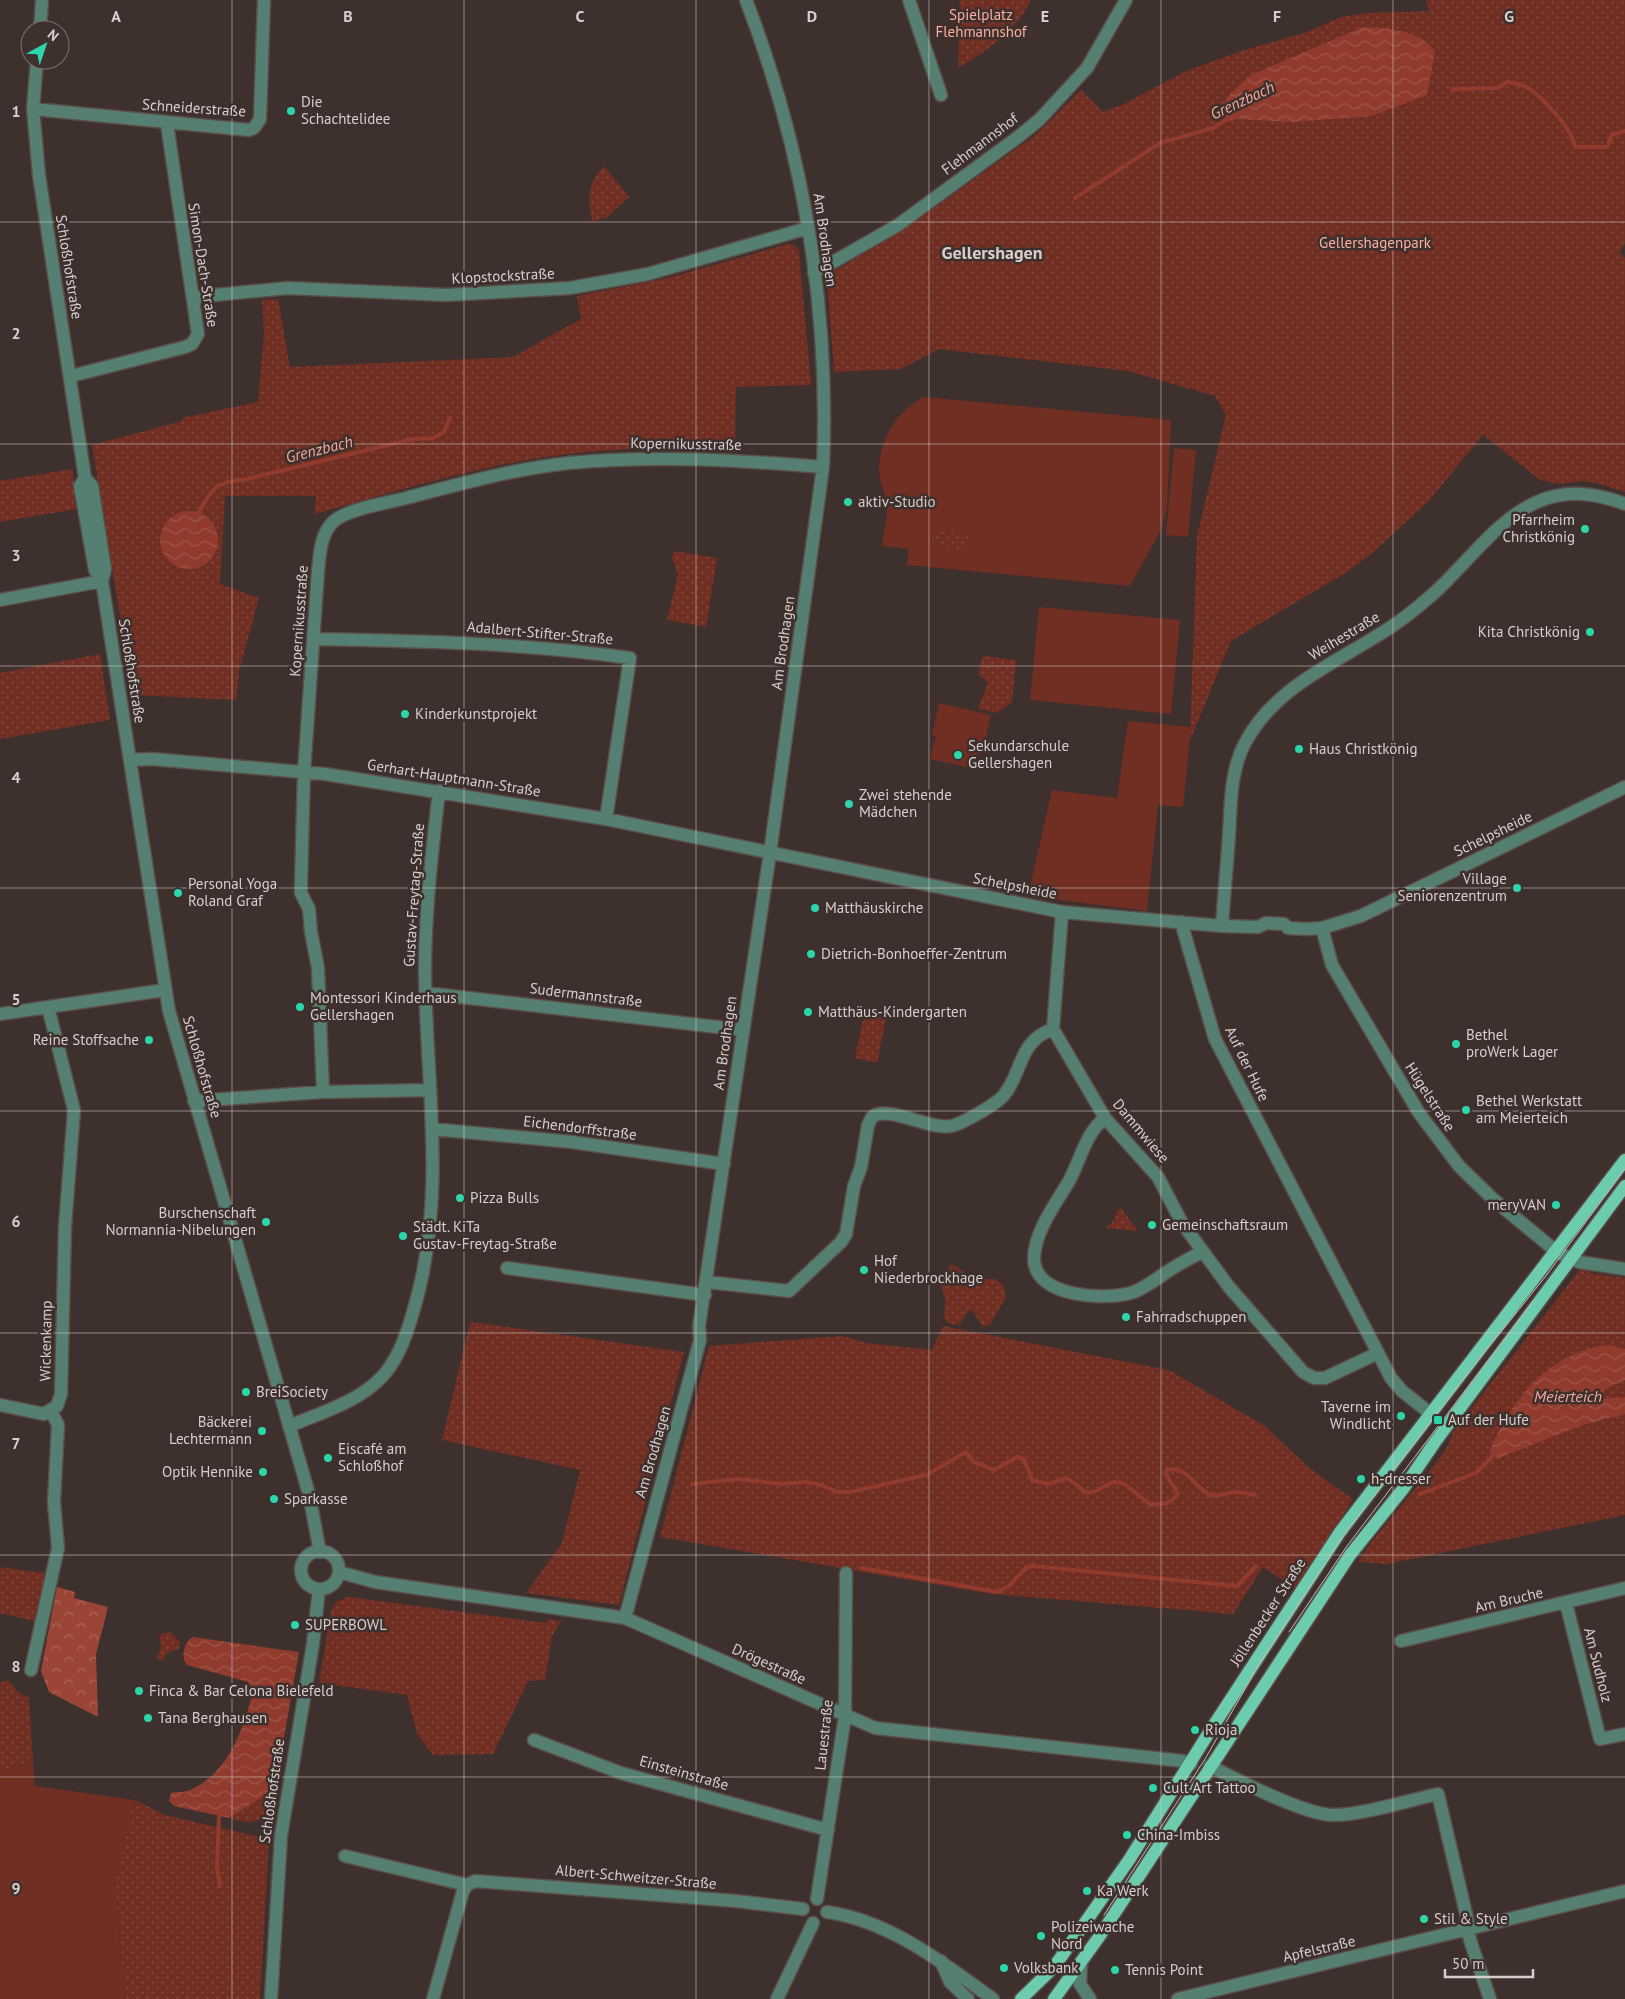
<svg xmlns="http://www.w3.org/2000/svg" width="1625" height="1999" viewBox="0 0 1625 1999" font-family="'PT Sans',sans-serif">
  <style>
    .green { fill: #712e22 }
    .forest { fill: url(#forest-crowns) }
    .park { fill: url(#park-dots) }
    .water { fill: url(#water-waves) }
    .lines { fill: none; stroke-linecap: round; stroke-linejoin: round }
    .stream { stroke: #903b2d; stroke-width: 4 }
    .minor-casing { stroke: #5a4d4a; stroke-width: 15 }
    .major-casing { stroke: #5a4d4a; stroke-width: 15 }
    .minor { stroke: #558071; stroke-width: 12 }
    .major { stroke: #6dccae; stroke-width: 12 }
    .tram { stroke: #c5bbb9; stroke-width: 1 }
    .grid { fill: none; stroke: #d8cfcd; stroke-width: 1; stroke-opacity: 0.55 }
    .poi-dot { fill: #2dd5ab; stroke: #3e302d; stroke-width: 2 }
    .labels { text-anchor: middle; stroke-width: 5; stroke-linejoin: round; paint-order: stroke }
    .park-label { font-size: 15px; fill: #fab0a1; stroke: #3e302d }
    .poi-label { font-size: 15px; fill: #d8cfcd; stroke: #3e302d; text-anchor: start }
    .street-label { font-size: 15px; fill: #d8cfcd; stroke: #3e302d }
    .water-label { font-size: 16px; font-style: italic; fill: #f2a99b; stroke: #3e302d }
    .quarter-label { font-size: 18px; font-weight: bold; fill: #d8cfcd; stroke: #3e302d }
    .grid-label { font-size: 16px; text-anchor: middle; font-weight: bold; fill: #d8cfcd; stroke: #3e302d; stroke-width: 5; stroke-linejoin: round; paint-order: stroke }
  </style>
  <defs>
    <pattern id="forest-crowns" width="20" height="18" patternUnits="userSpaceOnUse" patternTransform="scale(1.25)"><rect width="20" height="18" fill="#9b4536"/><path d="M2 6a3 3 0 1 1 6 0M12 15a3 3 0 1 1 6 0" fill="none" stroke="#ad675b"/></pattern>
    <pattern id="park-dots" width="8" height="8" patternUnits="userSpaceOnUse" patternTransform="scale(1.25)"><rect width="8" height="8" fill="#712e22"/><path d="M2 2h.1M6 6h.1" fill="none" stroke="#844b41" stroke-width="1.8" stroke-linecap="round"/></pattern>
    <pattern id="water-waves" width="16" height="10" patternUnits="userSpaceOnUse" patternTransform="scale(1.25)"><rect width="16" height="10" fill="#903b2d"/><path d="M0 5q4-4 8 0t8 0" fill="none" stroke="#9f564a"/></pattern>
  </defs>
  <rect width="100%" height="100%" fill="#3e302d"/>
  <!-- green -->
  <path class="green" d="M924 397 1171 420 1167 508 1161 530 1130 586 907 565 909 549 882 546C883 534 888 520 887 508 887 495 879 483 879 470 879 440 897 410 924 397Z
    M1174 448 1196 450 1188 537 1166 535Z
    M1039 607 1180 620 1171 714 1030 700Z
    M939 703 991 715 984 745H981L975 769 930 759 936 736 932 735Z
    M1128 721 1191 727 1183 807 1158 805 1147 911 1028 896 1052 790 1117 798Z
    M33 1761 35 1786 135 1800 115 1883 125 1999H0V1772Z"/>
  <!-- forest -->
  <path class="forest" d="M57 1587 75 1592 74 1598 108 1607 96 1654 98 1717 49 1692 41 1671Z"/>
  <!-- park -->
  <path class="park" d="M960 0H1031C1018 28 985 53 958 68Z
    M1426 0H1625V244L1619 252 1625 258V492L1596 483 1583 481 1558 484 1540 480 1483 435 1429 501 1371 554 1347 572 1231 641 1190 740 1197 536 1226 415 1215 396 1128 371 939 349 901 369 834 372 827 279 833 272 906 228 1034 136 1081 90 1103 112 1122 105 1186 71 1241 51 1307 32 1341 17 1367 13 1429 11Z
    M604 166 629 197 606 218 592 221C588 198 587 184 604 166Z
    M788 244 794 245 799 251 811 385 736 387 735 452C653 444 567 450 487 468 429 481 372 498 314 514L316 496H225L220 584 259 598 239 671 236 700 133 695 92 445 182 421V418L258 402 264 334 262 300 278 299 290 367 513 357 581 319 577 296 668 278Z
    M72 469 77 509 0 522V481Z
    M938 531 969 534 967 550 932 546 934 534Z
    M674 551 717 558 706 627 667 620 678 574 672 558Z
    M100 654 110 720 0 739V673Z
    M983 656 1016 660 1012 702 997 713 978 709 988 683 978 674Z
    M864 1014 886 1019 877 1063 855 1058Z
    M1120 1207 1138 1231 1106 1228 1112 1223Z
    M951 1264 975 1279H996L1003 1285 1006 1297 990 1325 983 1327 973 1311 969 1310 959 1325C937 1324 946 1312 945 1299 944 1293 941 1288 941 1283Z
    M1581 1268 1590 1269V1273L1625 1278V1515L1387 1564 1358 1562 1376 1536 1425 1477 1446 1449 1453 1432Z
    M470 1322 684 1352 619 1605 526 1593 562 1543 580 1470 442 1440Z
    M943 1326 1169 1370 1265 1426 1309 1468 1353 1499 1296 1589 1263 1567 1233 1614 992 1594 660 1537 709 1346 842 1336 867 1343 932 1350Z
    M0 1567 49 1574 38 1622 0 1613Z
    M349 1597 547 1623V1619L561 1621 552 1636 545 1680 528 1681 493 1754 433 1755 417 1734 407 1695 319 1683 331 1611 337 1601Z
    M170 1632 180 1642 179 1649 168 1652 162 1661 157 1658 161 1646 159 1638 161 1634Z
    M8 1680 19 1693 29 1698 33 1761 0 1772V1683Z
    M275 1789 272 1815 249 1823 229 1818Z
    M135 1800 165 1815 269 1839 260 1999H125L115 1883Z"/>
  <!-- water -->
  <path class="water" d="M1363 27C1387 28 1420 30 1435 51L1427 95 1371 116 1292 122 1236 119 1226 122 1222 106 1230 94 1253 74Z
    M160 540a29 29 0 1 1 58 0a29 29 0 1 1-58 0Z
    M1608 1345 1625 1349V1380L1607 1388 1601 1394 1602 1399 1625 1397V1414L1586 1424 1506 1455 1498 1459 1489 1453C1509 1401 1550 1351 1608 1345Z
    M193 1637 299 1652 275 1789 229 1818 174 1806 169 1801 171 1793C177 1791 184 1793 190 1790 229 1773 243 1729 253 1692L248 1682 187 1665C180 1658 184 1641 193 1637Z"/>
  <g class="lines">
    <!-- stream -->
    <path class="stream" d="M1452 89 1498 88 1507 82C1516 83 1525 85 1533 91 1547 103 1572 129 1575 147H1607L1612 135 1625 131
      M1075 198 1160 143 1213 128 1229 118
      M198 513C217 483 213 484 247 479L413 439 433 438 444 432 450 418
      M692 1484 739 1479 781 1484 805 1482 818 1484 838 1492H850L926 1475 966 1452 974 1462 994 1470 1017 1457 1024 1459 1032 1480 1048 1484 1067 1478 1087 1493 1094 1492 1113 1482 1123 1483 1151 1505 1168 1503 1178 1495C1176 1486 1168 1482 1166 1473L1168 1469C1188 1468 1194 1485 1208 1494 1216 1499 1227 1492 1235 1492 1242 1492 1249 1494 1255 1495
      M1420 1494 1476 1473 1496 1453
      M862 1568 998 1592 1009 1586 1027 1567 1033 1566 1237 1586 1256 1566
      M219 1816 217 1867 220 1886"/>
    <!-- minor casing -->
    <g class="minor-casing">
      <path id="minor" d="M909 0 941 95
        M40 30 42 0
        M37 60 33 109 39 175 85 478 92 486 105 569 102 581
        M33 109 249 130 254 128 260 119 264 0
        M814 273 898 225 1018 137 1039 120 1087 68 1126 0
        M194 297 288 288 446 295 570 288 648 274 808 228
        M71 376 185 347 192 344 198 334 167 124
        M85 478 80 486 95 570 102 581 169 1011 309 1494 320 1552
        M0 600 102 581
        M315 639C420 641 525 643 630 658L606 819
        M130 760 152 759 325 774 606 819 1062 912 1222 926 1258 927 1266 923 1284 924 1288 928 1306 929 1322 928 1361 916 1625 787
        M1062 912 1053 1029 1105 1118 1158 1177 1182 1223 1229 1287 1303 1372 1314 1378H1325L1378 1353
        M1181 922 1215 1039 1391 1378 1402 1391 1431 1414
        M1222 926C1224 895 1227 865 1229 835 1231 804 1230 771 1245 743 1273 690 1327 667 1375 637 1396 625 1415 610 1433 594 1466 565 1496 520 1537 502 1567 489 1596 493 1625 504
        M1322 928 1332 965 1419 1113 1459 1166 1494 1200 1557 1252 1579 1262 1625 1269
        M426 993 743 1030
        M0 1014 165 990
        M323 1092 318 968 311 932 309 909 301 893V884L304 772 318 571C320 554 320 534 334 521 348 509 387 503 406 498 459 484 514 469 569 463 654 455 737 460 823 467
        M194 1101 323 1092 430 1090
        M1105 1118C1085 1133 1080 1162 1068 1183 1055 1204 1034 1233 1034 1259 1035 1298 1107 1301 1134 1292 1148 1286 1160 1276 1173 1268 1182 1262 1193 1257 1203 1251
        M432 1129 572 1142 724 1164
        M507 1268 705 1295
        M707 1282 789 1291 841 1242 846 1234 854 1186 861 1167 868 1125 872 1117C889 1104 934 1133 955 1125 966 1121 997 1104 1004 1095 1023 1072 1018 1041 1053 1029
        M0 1405 44 1414 57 1406 61 1394 65 1226 74 1110 48 1007
        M289 1426C326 1411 372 1398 393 1362 405 1343 411 1319 417 1298 446 1188 426 1083 425 972 425 911 432 852 439 791
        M301 1570a19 19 0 1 1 38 0a19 19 0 1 1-38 0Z
        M339 1572 375 1582 625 1618 875 1728 1183 1761 1191 1764
        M1566 1603 1600 1739 1625 1734
        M625 1618 700 1340 699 1326 770 853 823 467C830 308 803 148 746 0
        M1401 1641 1625 1588
        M31 1670 58 1548 54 1502 58 1425 51 1411
        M534 1740 621 1773 828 1830
        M1210 1766C1237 1780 1304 1814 1332 1815 1358 1816 1410 1800 1438 1794L1467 1918 1470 1940 1490 1999
        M345 1856 467 1885
        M817 1899 845 1716 846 1573
        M827 1912C890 1921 943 1963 993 1999
        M941 1961 950 1982 968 1999
        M1081 1964 1080 1984 1090 1999
        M271 1999 281 1836 313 1644 319 1589
        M433 1999 463 1891 467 1885 475 1881 736 1901 803 1909
        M777 1999 813 1923
        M1178 1999 1625 1891"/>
    </g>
    <!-- major casing -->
    <g class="major-casing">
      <path id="major" d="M1021 1999 1054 1967 1129 1860 1210 1731 1340 1532 1625 1160
        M1054 1999 1099 1937 1350 1555 1403 1489 1435 1442 1625 1186"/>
    </g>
    <!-- minor -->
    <use href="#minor" class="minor"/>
    <!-- major -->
    <use href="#major" class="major"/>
    <!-- tram -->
    <path class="tram" d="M1289 1632 1347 1546 1534 1300
      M1104 1915 1205 1759 1261 1661 1343 1536 1487 1349 1546 1276 1625 1169"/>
  </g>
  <!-- grid -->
  <path class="grid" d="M232 0V1999M464 0V1999M696 0V1999M929 0V1999M1161 0V1999M1393 0V1999M0 222H1625M0 444H1625M0 666H1625M0 888H1625M0 1111H1625M0 1333H1625M0 1555H1625M0 1777H1625"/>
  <!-- markers -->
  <g class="poi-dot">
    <circle cx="291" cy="111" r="5"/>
    <circle cx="848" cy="502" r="5"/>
    <circle cx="1585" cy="529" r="5"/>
    <circle cx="1590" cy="632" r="5"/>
    <circle cx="405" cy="714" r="5"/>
    <circle cx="1299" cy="749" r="5"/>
    <circle cx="958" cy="755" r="5"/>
    <circle cx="849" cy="804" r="5"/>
    <circle cx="1517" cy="888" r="5"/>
    <circle cx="178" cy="893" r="5"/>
    <circle cx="815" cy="908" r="5"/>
    <circle cx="811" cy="954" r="5"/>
    <circle cx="300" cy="1007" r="5"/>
    <circle cx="808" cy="1012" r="5"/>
    <circle cx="149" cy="1040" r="5"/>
    <circle cx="1456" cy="1044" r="5"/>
    <circle cx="1466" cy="1110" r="5"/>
    <circle cx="460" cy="1198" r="5"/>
    <circle cx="1556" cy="1205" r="5"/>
    <circle cx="266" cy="1222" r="5"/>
    <circle cx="1152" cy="1225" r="5"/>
    <circle cx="403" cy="1236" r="5"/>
    <circle cx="864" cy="1270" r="5"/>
    <circle cx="1126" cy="1317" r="5"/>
    <circle cx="246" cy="1392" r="5"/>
    <circle cx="1401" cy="1416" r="5"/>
    <rect x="1433" y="1415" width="10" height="10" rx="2.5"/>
    <circle cx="262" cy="1431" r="5"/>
    <circle cx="328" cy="1458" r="5"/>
    <circle cx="263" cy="1472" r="5"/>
    <circle cx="1361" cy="1479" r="5"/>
    <circle cx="274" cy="1499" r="5"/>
    <circle cx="295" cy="1625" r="5"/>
    <circle cx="139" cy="1691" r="5"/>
    <circle cx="148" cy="1718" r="5"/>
    <circle cx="1195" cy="1730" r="5"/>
    <circle cx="1153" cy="1788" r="5"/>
    <circle cx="1127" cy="1835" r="5"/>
    <circle cx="1087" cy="1891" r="5"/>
    <circle cx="1424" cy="1919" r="5"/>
    <circle cx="1041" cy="1936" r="5"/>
    <circle cx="1004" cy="1968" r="5"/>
    <circle cx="1115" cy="1970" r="5"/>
  </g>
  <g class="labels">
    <!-- park labels -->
    <g class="park-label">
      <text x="981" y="20">Spielplatz<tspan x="981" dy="17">Flehmannshof</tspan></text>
      <text x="1375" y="248">Gellershagenpark</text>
    </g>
    <!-- poi labels -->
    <g class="poi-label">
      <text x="301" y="107">Die<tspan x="301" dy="17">Schachtelidee</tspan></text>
      <text x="858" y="507">aktiv-Studio</text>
      <text x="1575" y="525" text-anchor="end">Pfarrheim<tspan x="1575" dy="17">Christkönig</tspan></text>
      <text x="1580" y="637" text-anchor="end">Kita Christkönig</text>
      <text x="415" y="719">Kinderkunstprojekt</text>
      <text x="968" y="751">Sekundarschule<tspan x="968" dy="17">Gellershagen</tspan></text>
      <text x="1309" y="754">Haus Christkönig</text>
      <text x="859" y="800">Zwei stehende<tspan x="859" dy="17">Mädchen</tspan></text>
      <text x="1507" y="884" text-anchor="end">Village<tspan x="1507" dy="17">Seniorenzentrum</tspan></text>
      <text x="188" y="889">Personal Yoga<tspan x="188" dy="17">Roland Graf</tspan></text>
      <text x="825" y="913">Matthäuskirche</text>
      <text x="821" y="959">Dietrich-Bonhoeffer-Zentrum</text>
      <text x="310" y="1003">Montessori Kinderhaus<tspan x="310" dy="17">Gellershagen</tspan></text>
      <text x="818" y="1017">Matthäus-Kindergarten</text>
      <text x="1466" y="1040">Bethel<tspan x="1466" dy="17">proWerk Lager</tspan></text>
      <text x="139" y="1045" text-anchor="end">Reine Stoffsache</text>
      <text x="1476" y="1106">Bethel Werkstatt<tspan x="1476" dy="17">am Meierteich</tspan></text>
      <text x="470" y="1203">Pizza Bulls</text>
      <text x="1546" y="1210" text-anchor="end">meryVAN</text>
      <text x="256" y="1218" text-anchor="end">Burschenschaft<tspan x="256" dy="17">Normannia-Nibelungen</tspan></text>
      <text x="1162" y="1230">Gemeinschaftsraum</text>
      <text x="413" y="1232">Städt. KiTa<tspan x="413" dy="17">Gustav-Freytag-Straße</tspan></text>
      <text x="874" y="1266">Hof<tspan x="874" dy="17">Niederbrockhage</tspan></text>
      <text x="1136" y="1322">Fahrradschuppen</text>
      <text x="256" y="1397">BreiSociety</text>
      <text x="1391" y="1412" text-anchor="end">Taverne im<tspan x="1391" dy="17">Windlicht</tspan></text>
      <text x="1448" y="1425">Auf der Hufe</text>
      <text x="252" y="1427" text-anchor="end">Bäckerei<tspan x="252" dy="17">Lechtermann</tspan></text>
      <text x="338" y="1454">Eiscafé am<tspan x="338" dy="17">Schloßhof</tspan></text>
      <text x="253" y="1477" text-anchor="end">Optik Hennike</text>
      <text x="1371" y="1484">h-dresser</text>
      <text x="284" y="1504">Sparkasse</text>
      <text x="305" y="1630">SUPERBOWL</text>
      <text x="149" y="1696">Finca &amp; Bar Celona Bielefeld</text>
      <text x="158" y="1723">Tana Berghausen</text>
      <text x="1205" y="1735">Rioja</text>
      <text x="1163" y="1793">Cult Art Tattoo</text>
      <text x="1137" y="1840">China-Imbiss</text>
      <text x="1097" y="1896">Ka Werk</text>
      <text x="1434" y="1924">Stil &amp; Style</text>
      <text x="1051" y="1932">Polizeiwache<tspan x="1051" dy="17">Nord</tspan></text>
      <text x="1014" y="1973">Volksbank</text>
      <text x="1125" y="1975">Tennis Point</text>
    </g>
    <!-- street labels -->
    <g class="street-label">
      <text transform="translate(194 108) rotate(4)" y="5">Schneiderstraße</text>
      <text transform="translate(980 144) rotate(-37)" y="5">Flehmannshof</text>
      <text transform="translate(825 240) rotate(82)" y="5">Am Brodhagen</text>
      <text transform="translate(203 265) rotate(81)" y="5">Simon-Dach-Straße</text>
      <text transform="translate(69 267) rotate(81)" y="5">Schloßhofstraße</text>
      <text transform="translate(503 276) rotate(-3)" y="5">Klopstockstraße</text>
      <text transform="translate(686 444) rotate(1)" y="5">Kopernikusstraße</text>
      <text transform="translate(299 621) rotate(-86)" y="5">Kopernikusstraße</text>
      <text transform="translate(540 633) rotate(5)" y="5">Adalbert-Stifter-Straße</text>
      <text transform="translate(1344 636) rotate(-31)" y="5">Weihestraße</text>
      <text transform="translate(783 643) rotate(-82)" y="5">Am Brodhagen</text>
      <text transform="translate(132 671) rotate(81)" y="5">Schloßhofstraße</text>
      <text transform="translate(454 778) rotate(9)" y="5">Gerhart-Hauptmann-Straße</text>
      <text transform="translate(1493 834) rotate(-26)" y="5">Schelpsheide</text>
      <text transform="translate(1015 886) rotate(11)" y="5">Schelpsheide</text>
      <text transform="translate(414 895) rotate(-86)" y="5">Gustav-Freytag-Straße</text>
      <text transform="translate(586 995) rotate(7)" y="5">Sudermannstraße</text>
      <text transform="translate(725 1043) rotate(-82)" y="5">Am Brodhagen</text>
      <text transform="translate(1247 1064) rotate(64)" y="5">Auf der Hufe</text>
      <text transform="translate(202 1067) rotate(74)" y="5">Schloßhofstraße</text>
      <text transform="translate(1430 1097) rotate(57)" y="5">Hügelstraße</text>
      <text transform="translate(580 1128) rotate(7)" y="5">Eichendorffstraße</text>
      <text transform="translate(1141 1131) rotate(50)" y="5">Dammwiese</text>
      <text transform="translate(46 1341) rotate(-89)" y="5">Wickenkamp</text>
      <text transform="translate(653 1452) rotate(-74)" y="5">Am Brodhagen</text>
      <text transform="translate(1509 1600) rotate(-13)" y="5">Am Bruche</text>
      <text transform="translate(1268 1612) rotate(-57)" y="5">Jöllenbecker Straße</text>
      <text transform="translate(769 1664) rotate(24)" y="5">Drögestraße</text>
      <text transform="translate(1598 1665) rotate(76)" y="5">Am Sudholz</text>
      <text transform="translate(824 1735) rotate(-84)" y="5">Lauestraße</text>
      <text transform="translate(684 1773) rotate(16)" y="5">Einsteinstraße</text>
      <text transform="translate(272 1791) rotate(-82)" y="5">Schloßhofstraße</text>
      <text transform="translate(636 1877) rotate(5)" y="5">Albert-Schweitzer-Straße</text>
      <text transform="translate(1319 1949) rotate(-13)" y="5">Apfelstraße</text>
    </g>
    <!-- water labels -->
    <g class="water-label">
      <text transform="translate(1242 100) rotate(-25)" y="6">Grenzbach</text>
      <text transform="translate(319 449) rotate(-14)" y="6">Grenzbach</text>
      <text x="1568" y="1402">Meierteich</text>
    </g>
    <!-- quarter labels -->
    <g class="quarter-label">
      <text x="992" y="259">Gellershagen</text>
    </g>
  </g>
  <g class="grid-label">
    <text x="116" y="22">A</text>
    <text x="348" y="22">B</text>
    <text x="580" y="22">C</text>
    <text x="812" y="22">D</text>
    <text x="1045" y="22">E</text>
    <text x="1277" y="22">F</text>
    <text x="1509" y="22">G</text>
    <text x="16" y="117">1</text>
    <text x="16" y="339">2</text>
    <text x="16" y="561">3</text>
    <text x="16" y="783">4</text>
    <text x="16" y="1005">5</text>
    <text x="16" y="1227">6</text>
    <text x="16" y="1449">7</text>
    <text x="16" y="1672">8</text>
    <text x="16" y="1894">9</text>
  </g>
  <!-- north arrow -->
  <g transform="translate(45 45) rotate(40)"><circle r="24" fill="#3e302d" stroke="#7c706d"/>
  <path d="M0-4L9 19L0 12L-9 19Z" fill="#2dd5ab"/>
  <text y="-8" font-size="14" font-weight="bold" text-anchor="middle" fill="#d8cfcd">N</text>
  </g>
  <!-- scale -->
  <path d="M1445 1969v8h88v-8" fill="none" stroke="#d8cfcd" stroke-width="2.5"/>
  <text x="1452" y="1969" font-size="15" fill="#d8cfcd" stroke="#3e302d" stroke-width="4" paint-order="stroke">50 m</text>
</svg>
